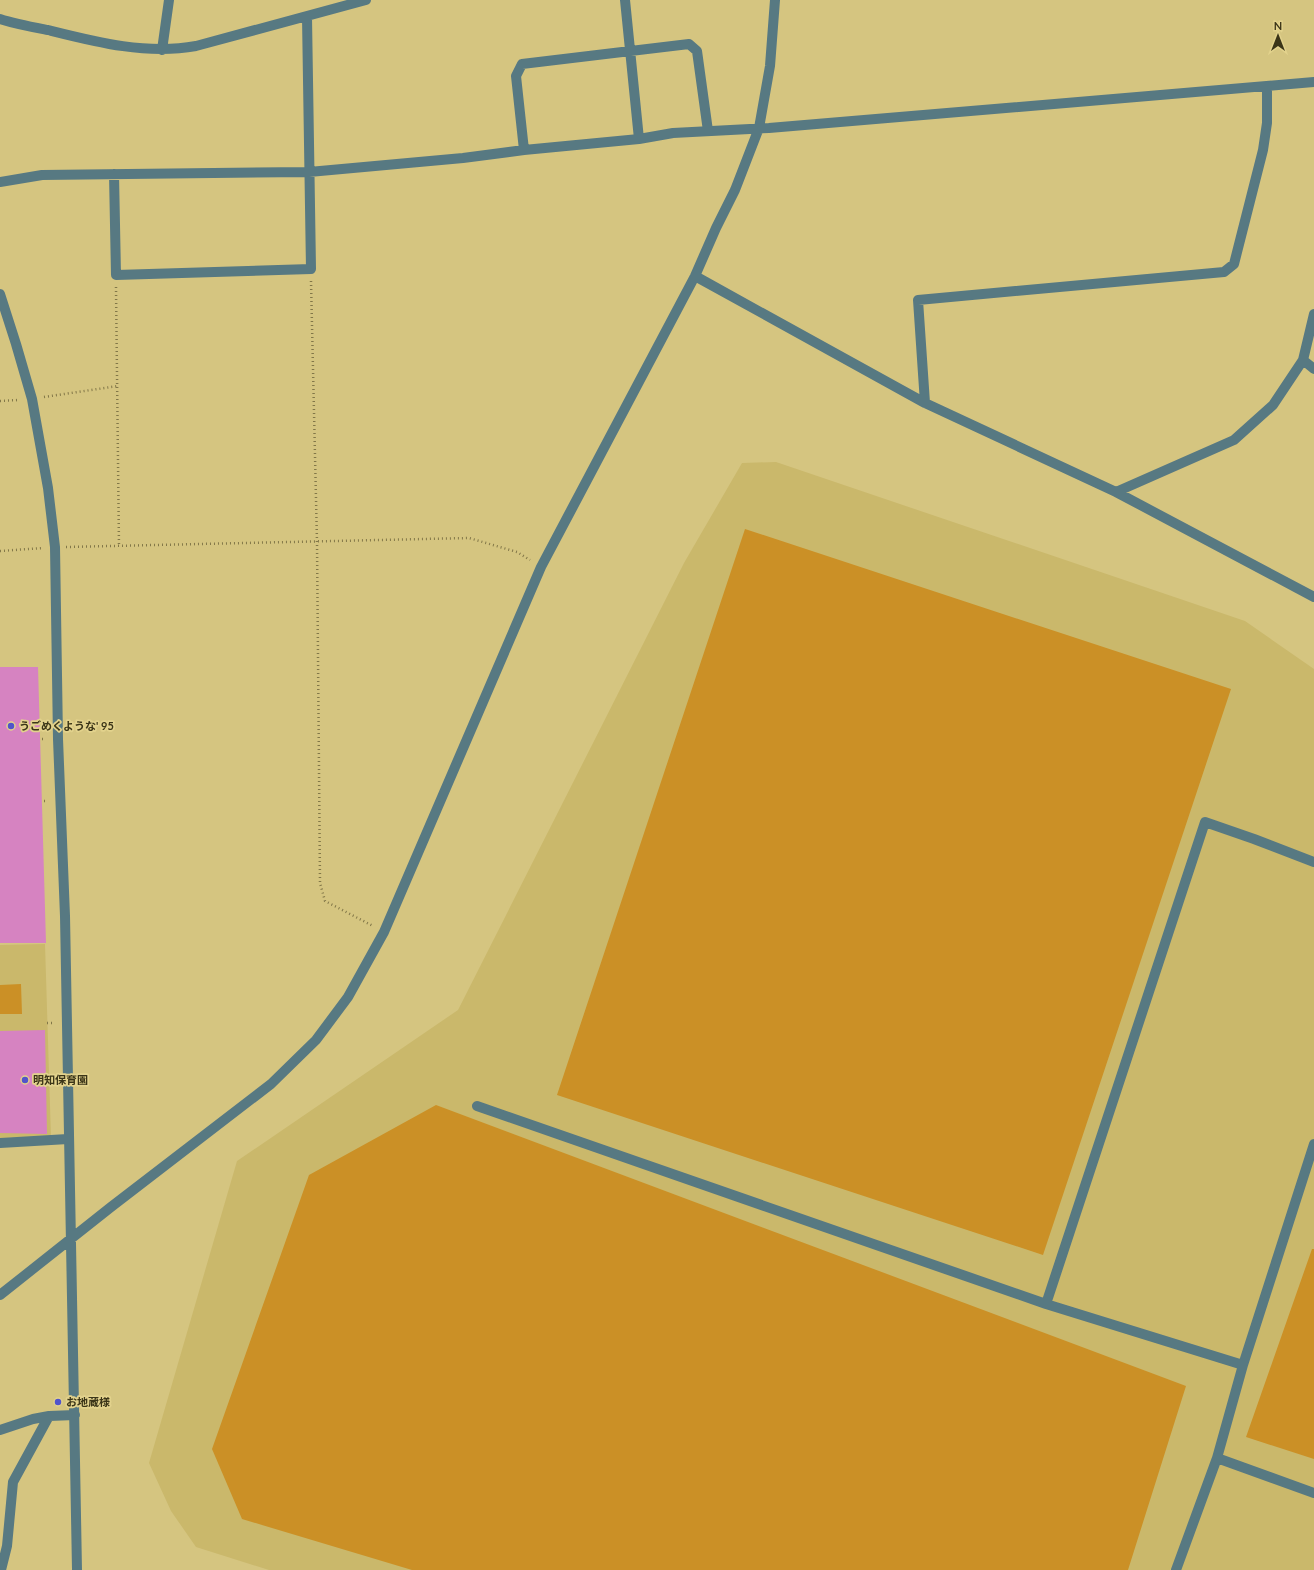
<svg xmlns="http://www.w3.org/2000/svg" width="1314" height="1570" viewBox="0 0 1314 1570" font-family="Lato,'Noto Sans JP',sans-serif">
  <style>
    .built { fill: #cab86b }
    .green { fill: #d683c1 }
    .building { fill: #cb9026 }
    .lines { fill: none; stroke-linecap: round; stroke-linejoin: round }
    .path { stroke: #827748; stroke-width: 2.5; stroke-dasharray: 1 3; stroke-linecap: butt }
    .minor { stroke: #577982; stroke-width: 10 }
    .poi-dot { fill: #5154ca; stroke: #e2d28c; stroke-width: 1.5 }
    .labels { text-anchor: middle; stroke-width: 3.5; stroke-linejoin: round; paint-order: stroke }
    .poi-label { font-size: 11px; font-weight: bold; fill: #3b3518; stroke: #e2d28c; text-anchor: start }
  </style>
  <rect width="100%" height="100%" fill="#d5c580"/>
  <!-- built -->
  <path class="built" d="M776 462 1245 621 1314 669V1570H269L196 1547 171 1511 149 1463 237 1161 458 1010 684 563 742 463Z
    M45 944 51 1137 0 1138V945Z"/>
  <!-- green -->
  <path class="green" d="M0 667H38L46 943H0Z
    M45 1030 47 1134 0 1133V1031Z"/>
  <!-- building -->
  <path class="building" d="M745 529 1231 689 1043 1255 557 1095Z
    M21 984 22 1014H0V985Z
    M436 1105 1186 1386 1128 1570H412L242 1519 212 1449 309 1175Z
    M1312 1249H1314V1459L1246 1437Z"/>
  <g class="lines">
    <!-- path -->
    <path class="path" d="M311 281 317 542 320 883 325 901 373 926
      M116 287 119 547
      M44 397 118 386
      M0 401 19 400
      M66 547 469 538 517 552 530 560
      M0 551 43 548
      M42 739H44
      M44 801H45
      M47 1023H55"/>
    <!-- minor -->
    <path class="minor" d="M625 0 639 139
      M0 19C15 24 32 27 48 30 96 42 146 55 196 46L366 0
      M162 50 169 0
      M524 150 516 76 522 64 689 44 697 51 708 131
      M114 174 116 275 311 269 307 17
      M0 182 42 175 309 172 463 158 524 150 639 139 673 133 769 128 1314 82
      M695 276 925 403 1116 492 1314 597
      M0 294 16 344 32 399 48 488 55 547 58 739 65 916 77 1570
      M1303 360 1314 369
      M925 403 918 300 1224 272 1234 264 1263 150 1267 123V87
      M1116 492 1234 440 1273 405 1303 360 1314 314
      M477 1106 1046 1304 1243 1365
      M0 1143 68 1139
      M0 1295 111 1207 271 1084 316 1040 348 997 384 932 541 567 695 276 716 228 735 190 759 128 770 66 775 0
      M1046 1304 1205 822 1254 839 1314 862
      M0 1430 33 1419 49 1416 75 1415
      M1217 1458 1314 1493
      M1 1570 7 1546 13 1482 49 1416
      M1176 1570 1217 1458 1243 1365 1314 1144"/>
  </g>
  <!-- markers -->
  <g class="poi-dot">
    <circle cx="11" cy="726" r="4"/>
    <circle cx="25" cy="1080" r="4"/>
    <circle cx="58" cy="1402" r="4"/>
  </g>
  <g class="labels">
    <!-- poi labels -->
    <g class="poi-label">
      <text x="19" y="730">うごめくような' 95</text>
      <text x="33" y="1084">明知保育園</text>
      <text x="66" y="1406">お地蔵様</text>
    </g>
  </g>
  <!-- north arrow -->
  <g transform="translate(1278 36)" stroke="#e2d28c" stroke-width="3" paint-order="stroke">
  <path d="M0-3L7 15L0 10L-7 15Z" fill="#3b3518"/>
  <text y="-6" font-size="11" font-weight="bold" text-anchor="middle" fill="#3b3518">N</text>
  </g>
</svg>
